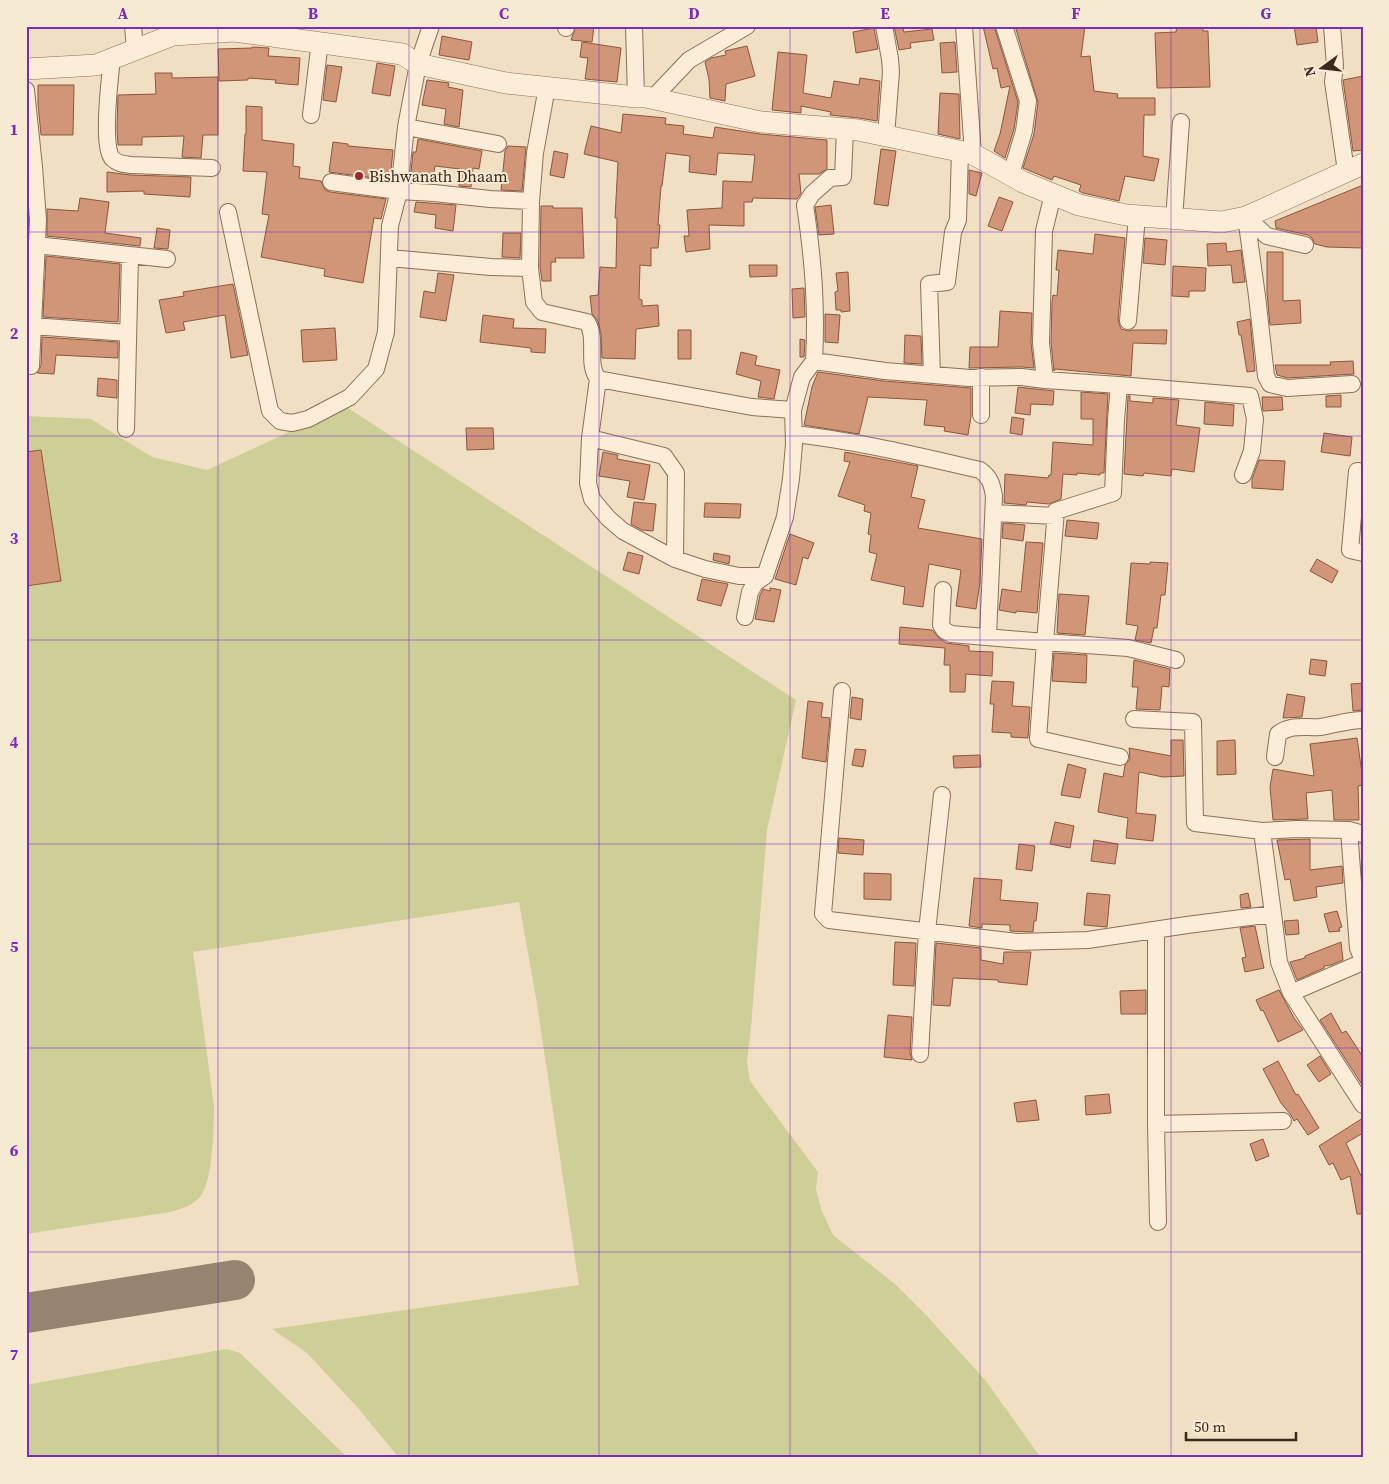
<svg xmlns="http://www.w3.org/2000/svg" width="1389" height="1484" viewBox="0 0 1389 1484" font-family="'Source Serif 4',serif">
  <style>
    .green { fill: #cdcf96 }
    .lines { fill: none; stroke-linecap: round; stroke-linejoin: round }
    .taxiway { stroke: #968470; stroke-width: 40 }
    .building { fill: #d19577; stroke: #8d563d }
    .minor-casing { stroke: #8c7059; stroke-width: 18 }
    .tertiary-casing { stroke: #8c7059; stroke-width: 22 }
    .minor { stroke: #fbedd7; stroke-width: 16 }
    .tertiary { stroke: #fbedd7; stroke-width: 21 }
    .grid { fill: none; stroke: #7b2cbf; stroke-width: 1; stroke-opacity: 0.55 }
    .poi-dot { fill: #9e2530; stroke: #f7ead3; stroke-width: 2 }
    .labels { text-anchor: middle; stroke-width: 4; stroke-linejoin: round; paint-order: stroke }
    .poi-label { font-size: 16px; fill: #3b291d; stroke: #f7ead3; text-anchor: start }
    .neatline { fill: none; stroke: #7b2cbf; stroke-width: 2 }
    .grid-label { font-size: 16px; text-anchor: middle; font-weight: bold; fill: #7b2cbf }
  </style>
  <rect width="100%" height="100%" fill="#f1dfc3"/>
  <!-- green -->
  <path class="green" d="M345 406 796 700 767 830 751 1027 747 1063 750 1081 818 1172 816 1189 821 1209 833 1235 895 1284 927 1316 986 1381 1041 1458H399L358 1408 307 1353 272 1329 579 1285 537 1004 519 902 193 952 214 1106C214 1126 213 1182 200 1197 192 1206 181 1209 170 1212L26 1234V416L91 419 152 457 207 470Z
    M226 1349 240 1353 348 1458H26V1385Z"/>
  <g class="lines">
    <!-- taxiway -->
    <path class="taxiway" d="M26 1313 235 1280"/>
  </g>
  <!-- building -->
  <path class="building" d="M576 26H594L592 42 571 40Z
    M894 26H902L904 32 932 29 934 40 910 43 911 48 899 50Z
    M983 26H994L1018 102 1014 129 1005 158 994 151 1000 134 1010 86 1001 88 997 68 993 69Z
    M1015 26H1085L1081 57 1090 56 1094 91 1118 94 1117 98H1155V115H1144L1143 156 1159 159 1154 181 1125 176 1119 201 1083 193 1079 191 1081 185 1054 176 1052 180 1023 168 1034 134 1038 102Z
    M1177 26H1203V31H1208L1210 87 1157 88 1155 33 1176 32Z
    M1294 26H1316L1318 42 1297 45Z
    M874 28 878 49 856 53 853 32Z
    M442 36 472 42 469 60 439 55Z
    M582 42 621 48 617 82 585 79 588 58 580 57Z
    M955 42 957 72 942 73 940 43Z
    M747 46 755 76 726 84 725 101 710 98 709 79 705 62 711 58 726 55 725 51Z
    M252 47 269 48 268 56 300 58 298 85 275 83 276 80 248 78V80L219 81 218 49 252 48Z
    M778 52 807 55 803 93 831 98 834 81 859 85 860 78 880 81 877 121 859 118 830 115 831 112 801 106V113L772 110Z
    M377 63 395 66 390 96 372 93Z
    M327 65 342 67 336 102 323 100Z
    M155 73H172V78L218 77V135H203L201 158 182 157 184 136 142 137V145H118L117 128 118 95 156 94Z
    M1363 76V150L1353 151 1343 80Z
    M427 80 449 83 448 87 463 90 459 127 444 124 446 109 422 105Z
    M38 85H74L73 135H41L38 104Z
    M940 93 959 94 960 139 938 134Z
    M246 106 262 107V140L294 144 293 166 300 167 299 178 321 181 325 190 330 192 386 199 381 219 374 218 363 283 324 276 325 269 261 257 269 215 262 214 267 172 243 171 245 134H246Z
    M623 114 666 118 665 124 684 126 683 134 713 138 715 127 760 134 827 140V169L819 174H799L801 193 797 199 753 198 752 202H744V226L709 225 710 249 686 252 684 236H689L687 210 722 208 723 181 752 182 755 155 718 153 716 175 689 172 690 156 666 153 662 186H661L658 225H660L658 248H651V266L640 265 639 299 642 300V306L658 305 659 326 636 329 635 359 602 358 601 334 598 321 592 314 590 296 598 295 600 267 616 268 617 218H615L618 162 584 154 591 126 621 133Z
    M418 139 482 151 479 169 473 168 471 187 459 186 460 169 435 166 432 183 410 182 413 152H416Z
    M333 142 348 144V146L393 150 390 180 329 172Z
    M508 146 526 147 522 191 501 190 505 151Z
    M881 149 896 151 888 206 874 204Z
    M554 151 568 154 564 178 550 175Z
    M969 170 982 173 976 196 969 194Z
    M107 172 131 175 191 177 190 197 144 194V191L107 192Z
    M1363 185V248L1327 247 1315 244 1312 238 1308 235 1276 228 1275 221Z
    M999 197 1013 202 1002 231 988 226Z
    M80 198 109 202 105 233 141 238 140 246 47 236V209L78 211Z
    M416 202 456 205 453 231 435 228 436 215 414 212Z
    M831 205 834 234 819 235 815 207Z
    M541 206H553V208H582L584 258H555L556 262H551V281H542L540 267Z
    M157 228 170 230 168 249 154 248Z
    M503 233H521L520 258 502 257Z
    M1095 234 1125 238 1118 320 1121 329 1128 331 1133 330H1167L1166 344 1133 343 1131 376 1055 369 1054 371 1051 343 1052 302 1053 295 1057 296 1059 270H1056L1058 250 1093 254Z
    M1145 238 1167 240 1165 265 1143 263Z
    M1226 243 1227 252 1241 250 1245 282 1233 283 1231 265 1208 266 1207 244Z
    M1267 252H1283V301L1300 300 1301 323 1270 325 1267 293Z
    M46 256 120 264 118 322 43 317Z
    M749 265H777V276L750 277Z
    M1173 266 1206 268 1205 291H1189V297L1172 296Z
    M848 272 850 311 841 312V310H836L835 292 838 291 836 273Z
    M438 273 454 275 446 321 420 317 424 291 435 293Z
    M233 284 248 355 231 358 225 315 183 322 185 330 166 333 159 300 184 296 183 292Z
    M804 288 805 317 793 318 792 289Z
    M1000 311 1032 313 1031 343 1034 368 1022 367 969 368 970 347H998Z
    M825 314 840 315 838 343 825 342Z
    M483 315 514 319 513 328 546 329 545 353 531 352V348L480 342Z
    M1250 319 1255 371 1247 372 1241 335H1239L1237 322Z
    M335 328 337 360 303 362 301 330Z
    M678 330H691V359H678Z
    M905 335 921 336 922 364 904 363Z
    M42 337 118 342V358L56 355 54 374 37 373 41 366Z
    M800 339 805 340 804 357H800Z
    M741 352 757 356 755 365 780 370 774 399 758 397 761 381 736 374Z
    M1353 361 1354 374 1288 378 1277 375 1275 365H1331L1330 362Z
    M818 372 884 381 971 388V416L968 435 944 431 945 427 924 425 927 400 868 397 859 434 804 425 812 387Z
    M98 378 117 380V398L97 396Z
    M1018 387 1054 391 1053 405 1031 404 1030 415 1015 413Z
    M1081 392 1108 394 1104 473H1100V475L1077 473V475L1063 474 1061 499 1049 504 1027 502 1026 505 1004 503 1005 474 1048 478 1049 475H1051L1053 442 1093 445V419H1081Z
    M1341 395V407H1326V396Z
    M1128 396H1130V401L1153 403V398L1179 400 1176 425 1200 428 1194 472 1172 469 1171 476 1144 473 1143 476 1124 474Z
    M1262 397H1282L1283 410 1263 411Z
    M1205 402 1234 405 1233 426 1204 424Z
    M1012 417 1024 419 1022 435 1010 433Z
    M466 428H493L494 449 467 450Z
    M1324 433 1352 437 1350 456 1321 452Z
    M41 450 61 581 26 586V452Z
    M603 452 618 455 617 459 650 465 644 500 627 497 630 481 599 476Z
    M845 452 918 466 911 497 925 500 918 528 982 539 980 582 976 609 956 606 961 570 929 564 923 607 903 604 905 587 871 580 877 554 869 552 871 535 868 534 871 513 864 511 865 505 838 496 850 462 844 461Z
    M1259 460 1285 461 1283 490 1252 488V479Z
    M634 502 656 504 653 531 642 530 631 524Z
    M705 503 741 504 740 518 704 517Z
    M1067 520 1099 523 1097 539 1065 536Z
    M1003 523 1025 525 1023 541 1002 538Z
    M790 534 814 543 808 559 803 557 796 585 775 579Z
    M1026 542 1043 543 1037 613 1016 611V613L999 610 1002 589 1021 592Z
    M628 552 643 556 639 574 623 570Z
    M714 553 730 556 729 564 713 560Z
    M1317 559 1338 571 1332 583 1310 571Z
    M1150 562 1168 563 1165 595H1161L1157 628H1154L1151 643 1135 640 1138 626 1126 624 1131 563 1150 564Z
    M702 579 728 584 721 606 697 600Z
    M770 588 781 590 774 622 755 619 760 595 763 589 770 591Z
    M1059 594 1089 596 1085 635 1057 633Z
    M900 627 932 630 939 638 946 643 969 646V651L993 652 992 676 966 674 965 692H950V665H944L945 648 899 644Z
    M1054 653 1087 655 1086 683 1052 681Z
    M1311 659 1327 661 1325 676 1309 674Z
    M1134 660 1170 669 1169 687 1162 686 1160 710 1136 709 1138 687H1132Z
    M992 681 1014 682 1012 706 1030 707 1028 738 1011 737V733L992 732 994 704H990Z
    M1363 683V710L1353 711 1351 684Z
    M1287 694 1305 697 1302 717 1283 718Z
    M852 697 863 699 861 720 850 718Z
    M808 701 823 703 821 717 830 718 826 762 802 758Z
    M1357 738 1363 780V785L1358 786 1359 820H1334L1332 790 1306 793 1308 819 1273 820 1270 787 1273 769 1314 776 1310 744Z
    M1171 740H1183L1184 776 1163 777 1139 772 1136 813 1156 815 1153 841 1126 838 1128 818 1098 812 1104 773 1123 777 1125 765 1130 759 1129 748 1171 756Z
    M1235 740 1236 774 1217 775V741Z
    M855 749 866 750 863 767 852 765Z
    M980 755 981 767 954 768 953 756Z
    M1068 764 1086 769 1080 798 1061 795Z
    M1055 822 1074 826 1070 848 1050 844Z
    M839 838 864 840 863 855 838 853Z
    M1310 839V870L1342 866 1343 883 1316 887 1317 897 1294 901 1290 879 1285 880 1277 840Z
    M1094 840 1118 844 1115 864 1091 861Z
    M1019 844 1035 846 1032 871 1016 869Z
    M864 873 891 874V900L864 899Z
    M974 878 1002 880 1000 900 1038 903 1036 921H1034L1033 932 1010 931V925L982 924V928L969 926Z
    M1087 893 1110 895 1107 927 1084 925Z
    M1248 893 1251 907 1241 908 1240 895Z
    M1337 911 1342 927 1339 928 1340 931 1329 932 1324 914Z
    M1298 920 1299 934 1286 935 1284 921Z
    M1255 926 1264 968 1245 972 1242 958 1246 957 1240 928Z
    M895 942 916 943 914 986 893 985Z
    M1341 942 1343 960 1331 965 1324 966V968L1297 980 1290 962 1305 958V956Z
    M936 943 981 948V960L1003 964 1004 952H1031L1027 985 998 982V980L953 978 950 1006 933 1005Z
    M1146 990V1014H1121L1120 991Z
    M1279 990 1294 1018 1303 1030 1278 1042 1263 1010 1261 1011 1256 1000Z
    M1331 1013 1342 1033 1346 1031 1363 1057V1086L1320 1020Z
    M888 1015 912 1017 910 1053 912 1060 884 1057Z
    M1320 1056 1331 1074 1319 1082 1307 1065Z
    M1278 1061 1296 1095 1298 1094 1319 1128 1308 1135 1297 1119 1294 1121 1291 1115 1281 1103 1263 1069Z
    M1109 1094 1111 1113 1086 1115 1085 1096Z
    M1036 1100 1039 1120 1017 1122 1014 1103Z
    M1363 1118V1133L1346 1143 1363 1180V1214H1357L1350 1176 1341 1180 1333 1163 1329 1165 1319 1146Z
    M1263 1139 1269 1156 1256 1161 1250 1144Z"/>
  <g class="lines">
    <!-- minor casing -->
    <g class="minor-casing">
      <path id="minor" d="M133 26 135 50
        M634 26 636 97
        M884 26 890 59 891 72 886 136
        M964 26 973 154
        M1004 26 1028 101 1024 131 1011 174
        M1332 26 1335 66 1333 82 1346 171
        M566 28V26
        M112 59C110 76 101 150 113 159 118 164 125 164 131 165L212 168
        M547 87 535 153 531 201 530 268 534 302 542 312 587 322C598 339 586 363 598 379L752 407 793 410
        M26 90 34 167 38 220 31 366
        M653 98 689 60 747 26
        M311 115 320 41
        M406 127 498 144
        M845 129 843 177 830 178 812 194 805 205C813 259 817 306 814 361L885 371 970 378 1022 377 1045 380
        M331 182 399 191 434 193 490 199 531 201
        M1053 194 1044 231 1041 343 1045 380 1119 385
        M228 212 270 411 280 421 292 423 308 419 350 397 376 369 386 332 390 226 399 191 406 127 418 64 431 26
        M1246 217 1257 296 1266 376 1270 384 1287 388 1352 384
        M1246 217 1267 236 1305 245
        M1174 219 1181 122
        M36 245 167 259
        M389 258 491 267 530 268
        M1128 321 1137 216
        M32 326 128 333
        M932 375 929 284 947 282 953 232 958 220 960 151
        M981 377V415
        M598 379 590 438 664 456 676 473 675 559
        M126 429 130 255
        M795 434C857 441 918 456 980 470 990 477 992 484 994 496L988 637
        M590 438 588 483 592 499 608 518 623 531 675 559 705 569 739 576H765
        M1363 472 1357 471 1350 550 1363 553
        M994 513 1055 516
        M943 590 941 625 944 630 951 634 1045 642 1038 739 1120 757
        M745 617 750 592 755 583 765 576 785 517 791 479 794 444 793 410 802 377 814 361
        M1176 660 1128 648 1045 642 1056 511 1113 493 1116 420 1119 385 1250 396 1255 419 1252 451 1243 475
        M842 691 823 914 829 920 1017 942 1088 940 1187 925 1273 914 1262 831
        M1134 719 1193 722 1195 823 1262 831 1297 829 1349 830
        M1275 757 1278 734C1291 724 1304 728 1320 727 1334 725 1348 720 1363 720
        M1363 834 1349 830 1358 948 1363 961
        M1273 914 1279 962 1291 993
        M1156 930V1124L1283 1121
        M1363 962 1291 993 1363 1105
        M920 1054 927 931 942 795
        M1156 1124 1158 1222"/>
    </g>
    <!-- tertiary casing -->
    <g class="tertiary-casing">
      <path id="tertiary" d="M26 69 96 65 173 35 234 31 402 54 418 64 506 83 636 97H646L761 122 858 130 973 154 1023 182 1079 205 1126 215 1222 222 1246 217 1363 164"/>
    </g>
    <!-- minor -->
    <use href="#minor" class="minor"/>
    <!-- tertiary -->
    <use href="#tertiary" class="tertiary"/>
  </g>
  <!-- grid -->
  <path class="grid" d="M218 26V1458M409 26V1458M599 26V1458M790 26V1458M980 26V1458M1171 26V1458M26 232H1363M26 436H1363M26 640H1363M26 844H1363M26 1048H1363M26 1252H1363"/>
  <!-- markers -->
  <circle class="poi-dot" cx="359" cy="176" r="5"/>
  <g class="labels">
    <!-- poi labels -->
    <g class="poi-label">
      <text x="369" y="182">Bishwanath Dhaam</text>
    </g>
  </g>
  <!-- border -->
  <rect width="1389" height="1484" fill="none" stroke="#f7ead3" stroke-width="55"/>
  <!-- north arrow -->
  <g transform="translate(1322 68) rotate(255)" stroke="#f7ead3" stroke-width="4" paint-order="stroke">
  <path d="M0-4L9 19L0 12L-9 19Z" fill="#3b291d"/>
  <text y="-8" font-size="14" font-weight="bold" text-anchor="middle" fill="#3b291d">N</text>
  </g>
  <!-- scale -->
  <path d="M1186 1432v8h110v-8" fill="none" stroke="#3b291d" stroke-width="2.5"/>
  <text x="1194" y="1432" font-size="15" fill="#3b291d" stroke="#f7ead3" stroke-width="4" paint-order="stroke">50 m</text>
  <rect x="28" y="28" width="1334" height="1428" class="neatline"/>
  <g class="grid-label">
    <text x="123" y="19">A</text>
    <text x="313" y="19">B</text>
    <text x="504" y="19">C</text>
    <text x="694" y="19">D</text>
    <text x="885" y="19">E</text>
    <text x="1076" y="19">F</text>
    <text x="1266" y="19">G</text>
    <text x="14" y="135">1</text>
    <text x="14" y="339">2</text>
    <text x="14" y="544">3</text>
    <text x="14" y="748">4</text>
    <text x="14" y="952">5</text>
    <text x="14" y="1156">6</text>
    <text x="14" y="1360">7</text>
  </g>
</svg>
